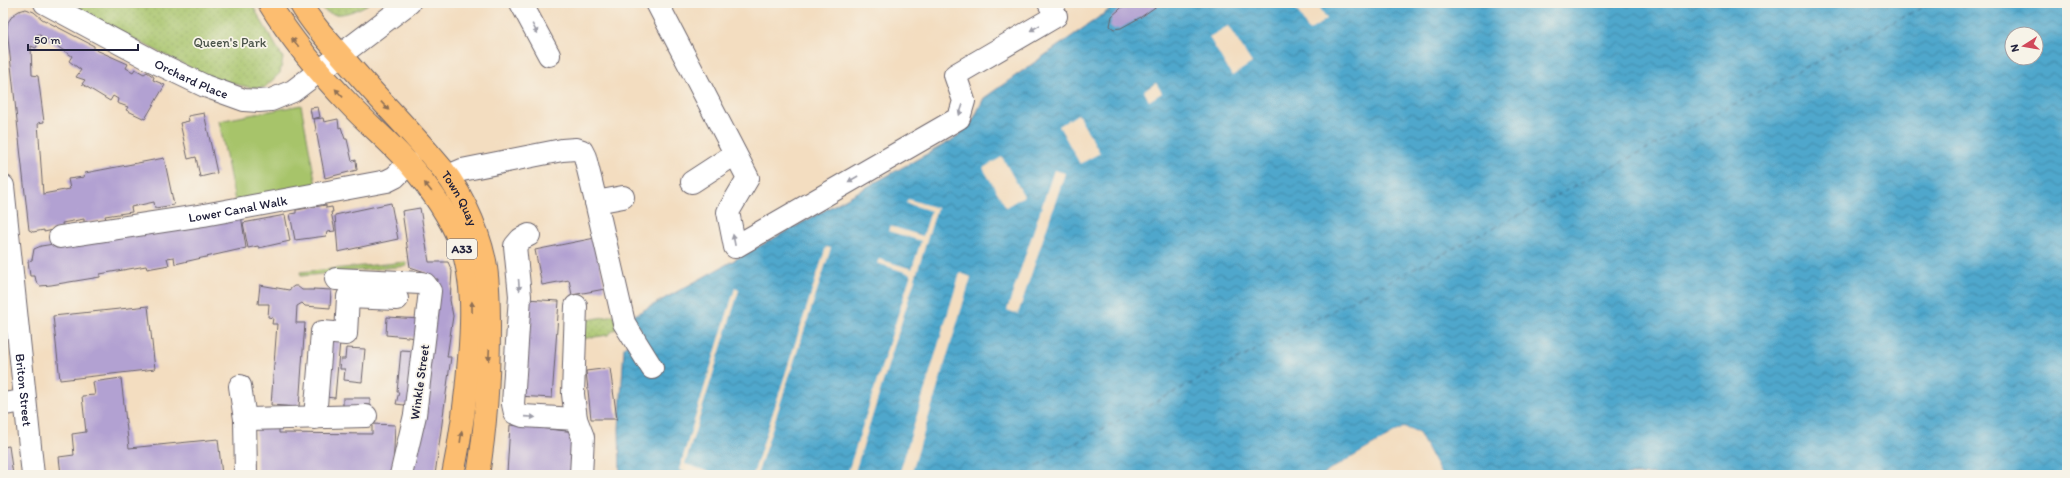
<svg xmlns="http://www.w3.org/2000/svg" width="2070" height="478" viewBox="0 0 2070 478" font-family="Itim,sans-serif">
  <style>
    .grass { fill: url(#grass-tufts); stroke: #647353 }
    .park { fill: url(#park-dots); stroke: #647353 }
    .garden { fill: #a7c46b; stroke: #647353 }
    .water { fill: url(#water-waves); stroke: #386484; fill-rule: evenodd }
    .pier { fill: #f3ddc0 }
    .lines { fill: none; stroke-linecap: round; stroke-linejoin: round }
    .ferry { stroke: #345775; stroke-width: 1; stroke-dasharray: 5 4; stroke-linecap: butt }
    .building { fill: #b2a1d2 }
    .minor-casing { stroke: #6b636a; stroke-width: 24 }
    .major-casing { stroke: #6b636a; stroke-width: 24 }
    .minor { stroke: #fff; stroke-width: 22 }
    .major { stroke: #fcbd6f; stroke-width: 22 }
    .oneway { fill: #9c9ca7 }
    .oneway2 { fill: #8f7055 }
    .labels { text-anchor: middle; stroke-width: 3.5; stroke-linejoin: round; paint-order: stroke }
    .shield { fill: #f7f3e8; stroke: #62616f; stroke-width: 1 }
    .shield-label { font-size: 12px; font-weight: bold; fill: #22223b }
    .park-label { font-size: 13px; fill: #4a5349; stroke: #f7f3e8 }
    .street-label { font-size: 13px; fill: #22223b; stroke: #f7f3e8 }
  </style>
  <defs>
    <pattern id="grass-tufts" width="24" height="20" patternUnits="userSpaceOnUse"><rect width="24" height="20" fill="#a7c46b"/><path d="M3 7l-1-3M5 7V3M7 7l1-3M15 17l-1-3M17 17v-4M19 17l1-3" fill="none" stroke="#8fa85e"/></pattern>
    <pattern id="park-dots" width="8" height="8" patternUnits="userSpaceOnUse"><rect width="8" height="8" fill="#a7c46b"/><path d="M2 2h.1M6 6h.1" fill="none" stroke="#8fa85e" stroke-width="1.8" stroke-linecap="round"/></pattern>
    <pattern id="water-waves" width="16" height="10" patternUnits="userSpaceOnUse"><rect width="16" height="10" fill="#4fa7cc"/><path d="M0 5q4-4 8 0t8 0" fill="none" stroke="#4188a7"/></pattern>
  </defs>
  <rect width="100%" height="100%" fill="#f7f3e8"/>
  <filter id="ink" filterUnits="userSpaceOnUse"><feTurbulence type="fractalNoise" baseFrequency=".025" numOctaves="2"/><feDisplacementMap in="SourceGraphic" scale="8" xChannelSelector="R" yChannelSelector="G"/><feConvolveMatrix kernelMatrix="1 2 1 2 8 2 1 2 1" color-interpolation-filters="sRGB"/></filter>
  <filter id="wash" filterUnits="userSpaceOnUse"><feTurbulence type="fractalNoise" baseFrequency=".012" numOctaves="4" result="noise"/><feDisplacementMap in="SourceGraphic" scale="16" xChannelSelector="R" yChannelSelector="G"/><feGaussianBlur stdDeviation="0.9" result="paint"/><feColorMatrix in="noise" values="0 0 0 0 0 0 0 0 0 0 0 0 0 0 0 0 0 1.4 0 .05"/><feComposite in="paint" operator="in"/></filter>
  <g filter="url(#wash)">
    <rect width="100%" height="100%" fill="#f3ddc0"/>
    <!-- grass -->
    <path class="grass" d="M406 262 407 266 301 276 300 272Z"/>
    <!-- park -->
    <path class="park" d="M64 3H251L283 58 280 73 264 88 247 87 208 77Z
      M317 3H370C354 12 330 23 317 3Z
      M614 315 618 327 608 335 581 339 583 321Z"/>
    <!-- garden -->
    <path class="garden" d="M301 105 316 185 235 201 219 121Z"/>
    <!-- water -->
    <path class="water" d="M1119 3H2067V475H1441L1418 432 1403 428 1322 475H620L619 429 624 348 641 331 631 317 954 139 972 122 984 98ZM2012 34H2036V58H2012Z"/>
    <!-- pier -->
    <path class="pier" d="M1293 3H1317L1327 19 1309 31Z
      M1228 26 1252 63 1232 76 1209 37Z
      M1156 83 1162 93 1149 101 1144 91Z
      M1078 114 1100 153 1080 164 1059 126Z
      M1002 157 1024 196 1006 207 983 168Z
      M1054 170 1065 173 1018 314 1007 310Z
      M908 199 937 208 854 475H847L911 274 877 263 879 259 912 269 921 241 888 231 890 226 923 236 931 211 906 203Z
      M826 247 831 248 757 475H753Z
      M960 273 971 277 911 475H899Z
      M735 288 739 290 685 464 718 475H694L679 470Z
      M1403 428 1418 432 1441 475H1439L1417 434 1403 430 1326 475H1322Z"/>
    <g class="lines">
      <!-- ferry -->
      <path class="ferry" d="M1022 475 1077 442 1931 3
        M1980 475 2067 408"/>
    </g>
    <g id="blocks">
      <!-- building -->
      <path class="building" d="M1127 3H1161L1141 17 1121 28 1114 29 1110 26 1112 16Z
        M26 9 34 12 42 19 94 46V49L128 64 126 68 133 72 135 69 144 74 147 72 154 77 153 80 165 85 145 119 126 110 128 107 117 103 118 99 113 96 110 101 82 84 85 80 76 77 81 70 69 61 72 56 38 34 34 39 39 42 36 48 31 46 32 75 38 76 44 122 38 123 43 194 70 189 68 179 84 177 85 173 164 158 174 205 155 208 154 202 131 207 132 212 105 216 106 219 84 223V219L62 223 63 228 44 232V230L33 232 29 230 7 29 8 22 13 15 19 11Z
        M318 107 320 117 312 119 310 108Z
        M204 113 217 173 200 177 196 157 188 159 180 123 189 121 188 116Z
        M323 118 324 122 338 119 339 128 341 127 345 139H347L352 161 356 160 357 170 325 178 314 119Z
        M391 203 398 239 338 252 335 215Z
        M326 205V208L332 207 333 212H331L335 231 327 232 326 236 295 240 290 214 296 213V210Z
        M420 208 429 262H448L452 271 450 300 453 316 447 357H451L435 475H412L435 313 438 279H428V273L410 267 402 211Z
        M241 215 246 248 175 264 174 257 167 258 169 265 147 269 146 266 100 274V277L51 285 40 286 36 281 35 276H30L28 261 32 260 34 249 41 246Z
        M285 215 290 241 259 248 258 246 248 248 243 223Z
        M595 238 605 289 572 295 569 280 542 285 535 250Z
        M260 285 289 290 294 286H297L302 290H314L313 289 331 290 330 308 305 306 302 303 297 306 296 323H305L299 407 271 405 277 324H272L273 318 268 317 269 304H258Z
        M525 299 559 301 552 398 518 396Z
        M148 306 155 369 60 380 53 316Z
        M387 317 420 319 419 338 386 335Z
        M329 341H340L335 398 325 397Z
        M346 348 365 349 362 382 344 380 345 369H340L341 359H345Z
        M401 350 419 351 412 406 396 404 399 392H397Z
        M610 368 617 419H591L586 371Z
        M121 378 129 448 218 439 222 475H61L59 457 74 455 72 434 86 432 82 396 95 395 93 382Z
        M343 398H370V409H343Z
        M256 423 279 424V433L372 434V424L395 425 393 473 391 475H260L257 472Z
        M510 425 576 432 574 475 507 473Z
        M9 446 13 475H3V447Z"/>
    </g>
  </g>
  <g filter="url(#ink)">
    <use href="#blocks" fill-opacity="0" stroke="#6b636a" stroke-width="1"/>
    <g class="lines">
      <!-- minor casing -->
      <g class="minor-casing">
        <g id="minor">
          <path id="s1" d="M45 3 153 61 205 86 244 100 259 101 271 100 293 91 409 3"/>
          <path d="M521 3 549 55"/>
          <path d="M657 3 748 178 728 212 735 247 959 118 964 101 955 75 1056 16 1049 3"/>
          <path d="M448 176 462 170 562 150 576 149 582 151 585 157 596 202 623 197"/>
          <path d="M692 182 735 154"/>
          <path id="s2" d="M3 186 33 475"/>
          <path d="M596 202 624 323 652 368"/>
          <path d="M529 235 521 239 515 246 520 296 513 404 515 413 523 416 576 419"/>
          <path id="s3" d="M60 237 204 215 387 181 395 177 409 163"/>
          <path d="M336 279 421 283 425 284 430 291 415 415 401 475"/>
          <path d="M576 306 573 394 576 419 583 437 581 475"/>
          <path d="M240 386 245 419 246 475"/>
          <path d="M3 404 25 401"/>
          <path d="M315 418 322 332 346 334 348 297 397 299"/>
          <path d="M245 419 366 416"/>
        </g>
      </g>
      <!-- major casing -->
      <g class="major-casing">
        <g id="major">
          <path d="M269 3C292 41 321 75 352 107 370 126 392 144 409 164 430 188 449 215 461 245 474 282 472 321 469 359 466 398 461 436 453 475"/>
          <path id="s4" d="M300 3C312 24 329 42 345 60 374 94 405 125 434 159 459 186 477 225 485 261 489 283 489 305 489 327 489 376 486 427 478 475"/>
        </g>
      </g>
      <!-- minor -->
      <use href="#minor" class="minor"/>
      <!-- major -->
      <use href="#major" class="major"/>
    </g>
    <!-- one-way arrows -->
    <defs><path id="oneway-solid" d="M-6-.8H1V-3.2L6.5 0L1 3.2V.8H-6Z"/></defs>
    <g class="oneway">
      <use href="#oneway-solid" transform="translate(1035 28) rotate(150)"/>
      <use href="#oneway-solid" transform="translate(535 29) rotate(62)"/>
      <use href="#oneway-solid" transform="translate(961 110) rotate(109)"/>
      <use href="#oneway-solid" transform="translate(853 179) rotate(150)"/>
      <use href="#oneway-solid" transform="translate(734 240) rotate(-101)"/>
      <use href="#oneway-solid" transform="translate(519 285) rotate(85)"/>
      <use href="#oneway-solid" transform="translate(530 417) rotate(4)"/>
    </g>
    <g class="oneway2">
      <use href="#oneway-solid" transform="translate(295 42) rotate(-128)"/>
      <use href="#oneway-solid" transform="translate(339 93) rotate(-133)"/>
      <use href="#oneway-solid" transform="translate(385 106) rotate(47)"/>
      <use href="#oneway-solid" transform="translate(428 187) rotate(-129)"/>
      <use href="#oneway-solid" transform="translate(472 307) rotate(-91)"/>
      <use href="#oneway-solid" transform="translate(489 355) rotate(93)"/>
      <use href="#oneway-solid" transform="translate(461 437) rotate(-82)"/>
    </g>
  </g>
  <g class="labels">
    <!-- shield labels -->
    <rect class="shield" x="447" y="239" width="30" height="20" rx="3"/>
    <g class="shield-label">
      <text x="462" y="253">A33</text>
    </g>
    <!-- park labels -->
    <g class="park-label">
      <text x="230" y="47">Queen's Park</text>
    </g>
    <!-- street labels -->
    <g class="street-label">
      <text dy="5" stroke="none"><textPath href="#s1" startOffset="165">Orchard Place</textPath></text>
      <text dy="5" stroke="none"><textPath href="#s4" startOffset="253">Town Quay</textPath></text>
      <text dy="5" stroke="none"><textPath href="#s3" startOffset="180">Lower Canal Walk</textPath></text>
      <text transform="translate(419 382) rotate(-82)" y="5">Winkle Street</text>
      <text dy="5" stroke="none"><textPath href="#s2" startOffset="205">Briton Street</textPath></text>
    </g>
  </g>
  <!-- margin -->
  <rect width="2070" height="478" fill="none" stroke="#f7f3e8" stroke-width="16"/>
  <!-- north arrow -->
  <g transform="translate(2024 46) rotate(258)"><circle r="19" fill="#f7f3e8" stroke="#a29fa3"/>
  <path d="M0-3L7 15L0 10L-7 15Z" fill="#d1495b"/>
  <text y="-6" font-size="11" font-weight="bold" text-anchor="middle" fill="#22223b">N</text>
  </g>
  <!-- scale -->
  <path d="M28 44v6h110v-6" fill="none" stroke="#22223b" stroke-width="2"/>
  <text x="34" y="44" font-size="12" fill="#22223b" stroke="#f7f3e8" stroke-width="3" paint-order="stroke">50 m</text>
</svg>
